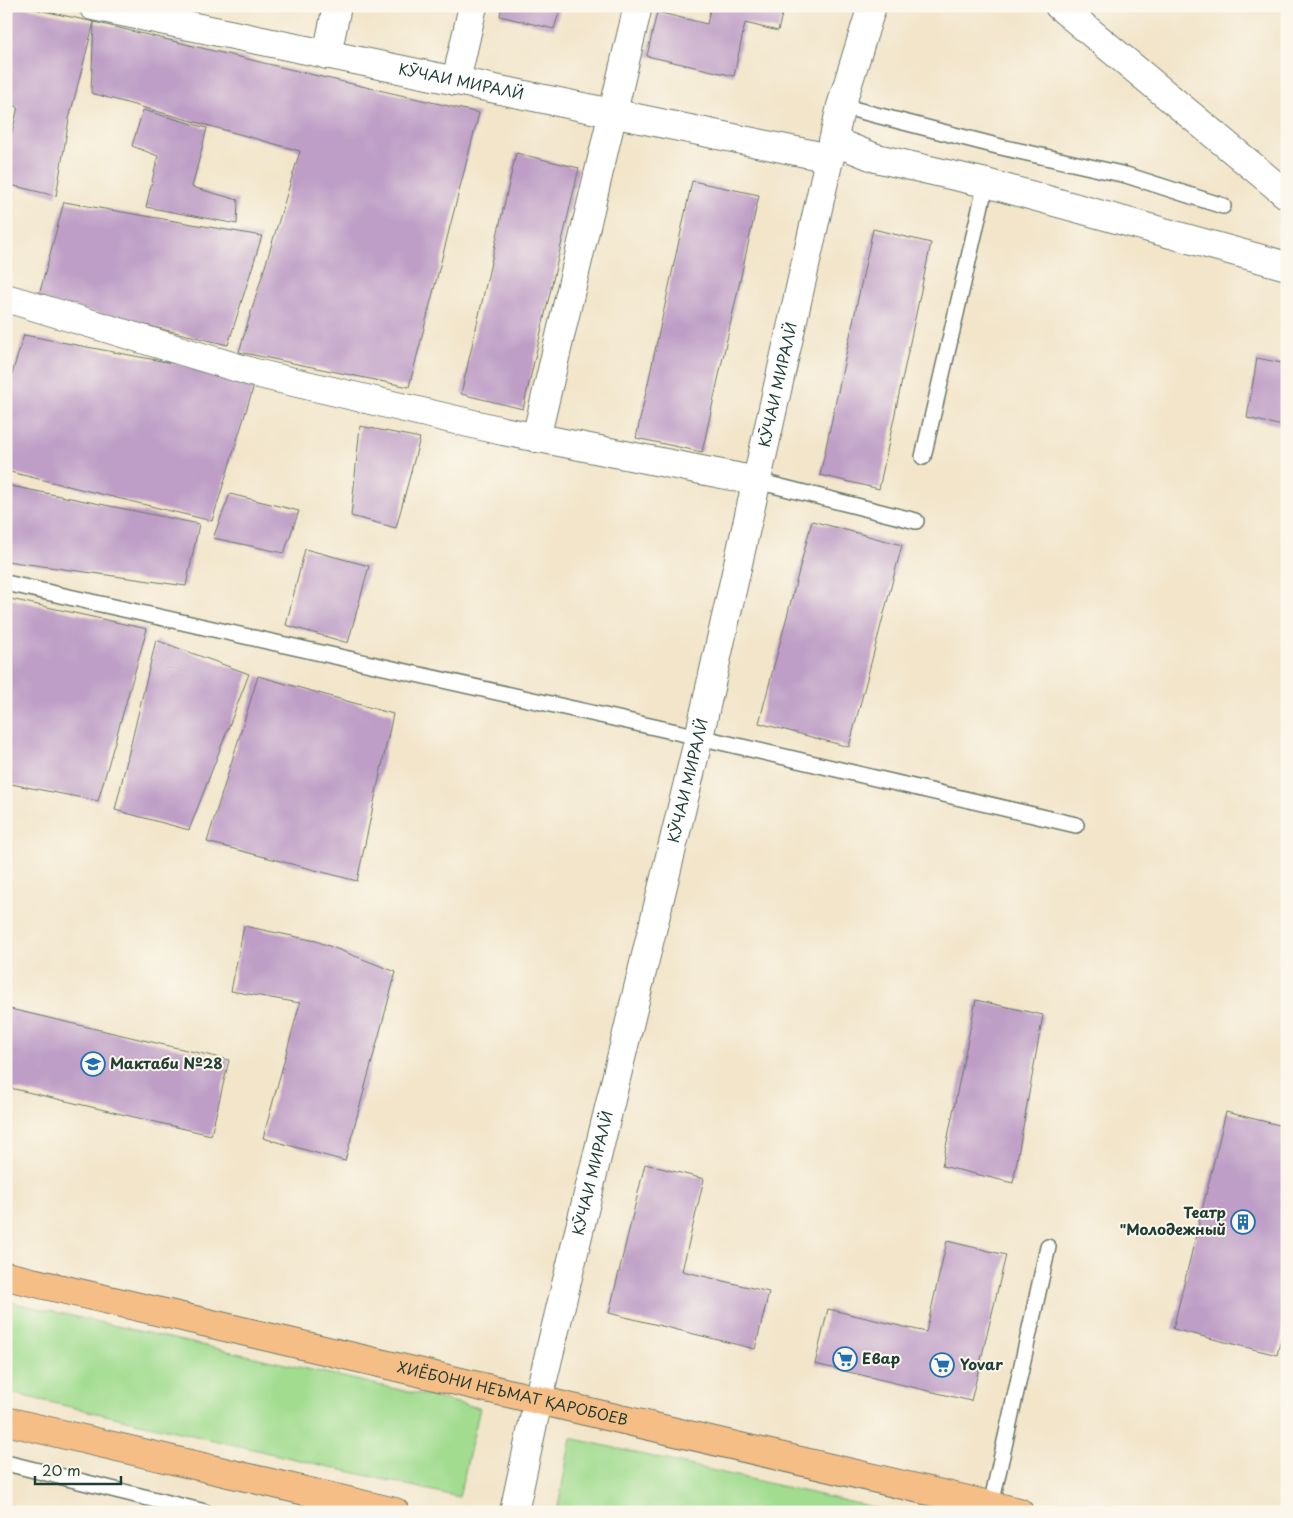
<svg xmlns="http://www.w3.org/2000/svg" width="1293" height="1518" viewBox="0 0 1293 1518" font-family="'Playpen Sans',sans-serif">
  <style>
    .green { fill: #a1dc8f; stroke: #608c62 }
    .building { fill: #be9ec6 }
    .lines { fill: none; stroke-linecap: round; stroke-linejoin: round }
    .service-casing { stroke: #697868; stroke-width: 18 }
    .minor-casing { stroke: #697868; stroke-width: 30 }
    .trunk-casing { stroke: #697868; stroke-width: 30 }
    .service { stroke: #fff; stroke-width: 15 }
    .minor { stroke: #fff; stroke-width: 28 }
    .trunk { stroke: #f6be87; stroke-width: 28 }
    .labels { text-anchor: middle; stroke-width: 4; stroke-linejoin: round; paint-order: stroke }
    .street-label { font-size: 15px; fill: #1f3d34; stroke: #fbf7ec }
    .poi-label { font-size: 15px; font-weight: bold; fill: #1f3d34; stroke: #fbf7ec; text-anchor: start }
  </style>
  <rect width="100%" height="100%" fill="#fbf7ec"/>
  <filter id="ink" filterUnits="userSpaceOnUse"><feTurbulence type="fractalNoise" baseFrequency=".02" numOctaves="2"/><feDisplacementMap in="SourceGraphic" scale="10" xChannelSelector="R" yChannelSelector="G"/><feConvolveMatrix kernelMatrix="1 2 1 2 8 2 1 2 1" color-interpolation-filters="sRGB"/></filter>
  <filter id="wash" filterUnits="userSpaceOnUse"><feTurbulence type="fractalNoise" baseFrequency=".0096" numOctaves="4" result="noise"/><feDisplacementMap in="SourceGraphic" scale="20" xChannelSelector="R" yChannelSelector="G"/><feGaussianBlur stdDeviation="1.12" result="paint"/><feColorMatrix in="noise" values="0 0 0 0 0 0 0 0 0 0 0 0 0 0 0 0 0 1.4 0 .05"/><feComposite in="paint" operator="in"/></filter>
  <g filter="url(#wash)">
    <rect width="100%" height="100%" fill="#f2e5ca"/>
    <!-- green -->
    <path class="green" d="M6 1301 480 1408 459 1497 6 1392Z
      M571 1438 894 1512H557Z"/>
    <g id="blocks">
      <!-- building -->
      <path class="building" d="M6 6H20L94 22 69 119 56 196 6 184V157L18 107 6 104Z
        M502 6H561L554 29 500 16Z
        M711 6H784L778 31 745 23 734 76 647 56 657 12 707 24Z
        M94 22 322 77 479 113 409 387 239 352 300 151 91 93Z
        M143 110 207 128 192 187 238 200 237 224 146 207 158 156 132 146Z
        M516 153 579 168 523 409 461 394Z
        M692 181 759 195 702 452 636 438Z
        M64 202 262 236 228 345 38 299Z
        M873 229 931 243 879 489 820 475Z
        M24 335 256 379 212 521 6 471V393Z
        M1257 358 1287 364V427L1247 418Z
        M360 426 420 438 396 528 351 516Z
        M6 485 199 524 186 586 6 561Z
        M230 494 299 511 284 553 213 538Z
        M812 521 902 545 849 747 759 723Z
        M305 549 369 566 348 643 286 625Z
        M6 598 147 629 98 801 6 783Z
        M156 640 249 674 189 830 115 810Z
        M258 676 393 714 357 881 207 842Z
        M244 926 316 941 396 972 345 1161 263 1138 300 1003 231 991Z
        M976 1000 1043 1015 1013 1183 942 1166Z
        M6 1008 229 1060 211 1135 6 1087Z
        M1226 1112 1287 1127V1316L1277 1355 1173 1329Z
        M645 1164 704 1179 682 1271 769 1292 755 1349 609 1313Z
        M947 1241 1006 1255 971 1401 815 1364 828 1309 926 1332Z"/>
    </g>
  </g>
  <g filter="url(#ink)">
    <use href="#blocks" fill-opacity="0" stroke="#697868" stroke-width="1"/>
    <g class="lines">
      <!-- service casing -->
      <g class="service-casing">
        <path id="service" d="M841 106 1001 147 1126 175 1223 206
          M923 457 986 183
          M757 481 916 521
          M6 583 699 737 1076 825
          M6 1463 205 1512
          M991 1505 1048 1247"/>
      </g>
      <!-- minor casing -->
      <g class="minor-casing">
        <g id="minor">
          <path id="s1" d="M93 6 830 158"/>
          <path d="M1059 6 1287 195"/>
          <path d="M327 55 337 6"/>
          <path d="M456 81 473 6"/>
          <path d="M833 141 876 158 986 183 1287 266"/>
          <path d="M6 298 255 373 503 431 757 481"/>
          <path d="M536 438 638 6"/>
          <path id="s2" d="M514 1512 538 1400 699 737 841 106 872 6"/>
        </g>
      </g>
      <!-- trunk casing -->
      <g class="trunk-casing">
        <g id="trunk">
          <path id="s3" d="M6 1276 1019 1512"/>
          <path d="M6 1421 395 1512"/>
        </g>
      </g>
      <!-- service -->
      <use href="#service" class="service"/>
      <!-- minor -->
      <use href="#minor" class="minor"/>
      <!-- trunk -->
      <use href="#trunk" class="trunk"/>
    </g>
  </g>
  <!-- icons -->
  <defs>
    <g id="school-ring" transform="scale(1.25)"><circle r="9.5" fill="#fbf7ec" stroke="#1f6fb2" stroke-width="1.5"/><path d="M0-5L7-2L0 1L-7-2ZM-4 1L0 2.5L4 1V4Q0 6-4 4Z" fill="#1f6fb2"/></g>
    <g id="building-ring" transform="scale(1.25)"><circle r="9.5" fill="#fbf7ec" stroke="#1f6fb2" stroke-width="1.5"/><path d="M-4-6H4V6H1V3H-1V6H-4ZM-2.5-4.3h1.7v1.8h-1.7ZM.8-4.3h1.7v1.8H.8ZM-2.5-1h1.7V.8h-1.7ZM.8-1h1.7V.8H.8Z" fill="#1f6fb2"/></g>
    <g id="supermarket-ring" transform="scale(1.25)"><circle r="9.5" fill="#fbf7ec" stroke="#1f6fb2" stroke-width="1.5"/><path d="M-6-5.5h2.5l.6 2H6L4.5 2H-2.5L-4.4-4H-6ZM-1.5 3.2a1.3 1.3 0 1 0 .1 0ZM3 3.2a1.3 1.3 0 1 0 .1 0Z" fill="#1f6fb2"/></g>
  </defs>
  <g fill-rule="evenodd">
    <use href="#school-ring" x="93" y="1064"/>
    <use href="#building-ring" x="1243" y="1222"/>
    <use href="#supermarket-ring" x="845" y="1359"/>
    <use href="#supermarket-ring" x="942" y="1365"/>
  </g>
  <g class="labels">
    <!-- street labels -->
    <g class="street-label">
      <text dy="5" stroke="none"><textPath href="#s1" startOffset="376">КӮЧАИ МИРАЛӢ</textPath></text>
      <text dy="5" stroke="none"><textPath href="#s2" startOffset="1158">КӮЧАИ МИРАЛӢ</textPath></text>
      <text dy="5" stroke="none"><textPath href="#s2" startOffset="752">КӮЧАИ МИРАЛӢ</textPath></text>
      <text dy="5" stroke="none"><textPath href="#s2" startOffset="348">КӮЧАИ МИРАЛӢ</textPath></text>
      <text dy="5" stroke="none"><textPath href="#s3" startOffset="520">ХИЁБОНИ НЕЪМАТ ҚАРОБОЕВ</textPath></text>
    </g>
    <!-- poi labels -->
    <g class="poi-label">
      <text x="110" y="1069">Мактаби №28</text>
      <text x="1226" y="1218" text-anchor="end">Театр<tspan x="1226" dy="17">"Молодежный</tspan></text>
      <text x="862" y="1364">Евар</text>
      <text x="960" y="1370">Yovar</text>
    </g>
  </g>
  <!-- margin -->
  <rect width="1293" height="1518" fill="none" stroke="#fbf7ec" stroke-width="25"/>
  <!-- scale -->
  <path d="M35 1476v8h86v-8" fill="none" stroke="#1f3d34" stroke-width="2.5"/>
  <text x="42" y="1476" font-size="15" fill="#1f3d34" stroke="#fbf7ec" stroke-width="4" paint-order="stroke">20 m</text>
</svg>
